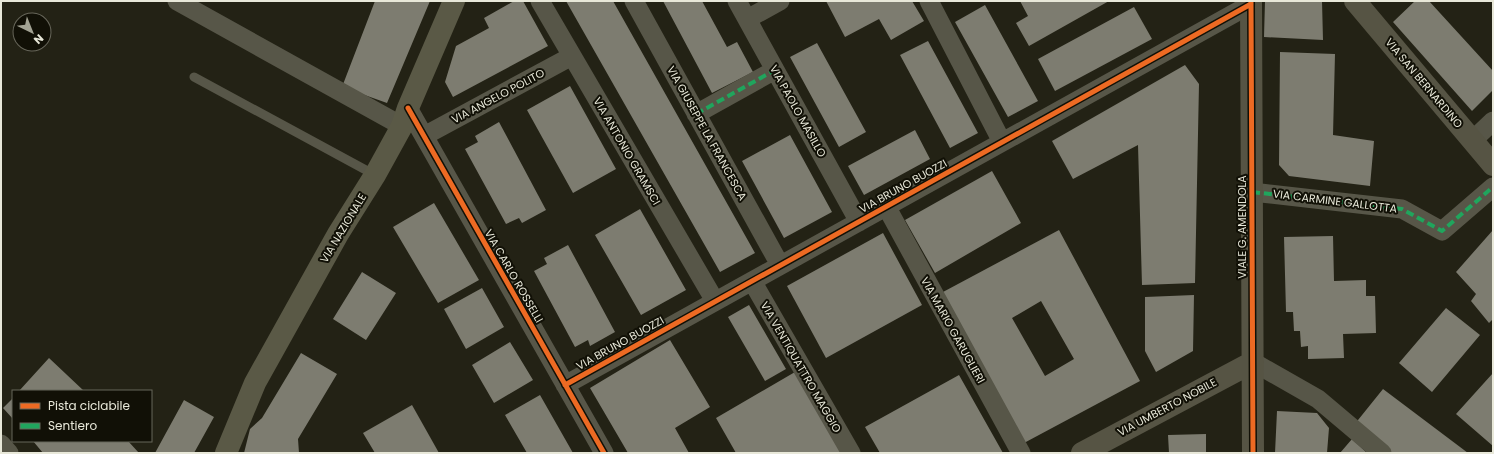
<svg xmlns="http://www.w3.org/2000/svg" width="1494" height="454" viewBox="0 0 1494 454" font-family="Poppins,sans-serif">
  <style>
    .building { fill: #7d7c70; fill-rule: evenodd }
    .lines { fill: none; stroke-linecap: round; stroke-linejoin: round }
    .lane { stroke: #575648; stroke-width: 9 }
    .street { stroke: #575648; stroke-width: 19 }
    .secondary { stroke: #565444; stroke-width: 22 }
    .primary { stroke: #5a5946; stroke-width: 22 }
    .quiet { stroke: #20a55d; stroke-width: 4; stroke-dasharray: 8 4; stroke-linecap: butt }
    .cycleway-casing { stroke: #111006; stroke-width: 8 }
    .cycleway { stroke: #ed6a23; stroke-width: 5 }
    .labels { text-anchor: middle; stroke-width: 4; stroke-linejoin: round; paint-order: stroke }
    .street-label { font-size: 11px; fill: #e8e8d9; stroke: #111006 }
  </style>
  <rect width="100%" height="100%" fill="#232215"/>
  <!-- building -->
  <path class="building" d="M375 1H430L387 103 342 87Z
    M514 1H523L548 46 453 97 445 82 456 46 489 28 484 18Z
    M566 1H613L755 253 720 272Z
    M663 1H702L727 47 737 42 753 72 712 93Z
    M826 1H912L924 21 891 40 879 19 845 37Z
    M1020 1H1109L1029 46 1016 23 1028 16Z
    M1265 1H1322L1323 40 1264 37Z
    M1415 1H1429L1493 71V90L1472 111 1393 22Z
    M985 5 1038 101 1008 117 955 22Z
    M1134 7 1152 39 1055 91 1038 59Z
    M928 41 978 133 950 148 900 55Z
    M817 43 866 132 839 147 790 57Z
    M1280 52 1335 54 1333 135 1374 141 1370 186 1289 176 1279 165Z
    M1185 65 1199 84 1195 283 1142 285 1138 145 1073 179 1052 141Z
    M570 86 616 169 573 193 527 110Z
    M499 122 546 210 522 223 519 218 506 224 465 149 478 142 475 136Z
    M915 130 930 159 864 195 848 166Z
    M790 135 832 212 784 238 742 161Z
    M992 171 1021 223 935 273 905 220Z
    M434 203 479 280 438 303 393 227Z
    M640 209 686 290 641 315 595 235Z
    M1059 230 1140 381 1024 443 943 292ZM1041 301 1074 359 1045 376 1012 318Z
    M1493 230V319L1489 323 1471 301 1476 294 1456 272Z
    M883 233 922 305 826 358 787 286Z
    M1333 236 1334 281 1366 280V296H1375L1376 333 1343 334 1344 358 1308 359V346L1301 347 1300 331H1294L1293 312H1286L1284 237Z
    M568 245 615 332 590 346 588 340 575 347 534 271 547 264 544 258Z
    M362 272 396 293 366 340 333 319Z
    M482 288 504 327 466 349 444 309Z
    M1194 295 1193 351 1156 372 1145 351V297Z
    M749 305 786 369 765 381 728 317Z
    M1446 308 1480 335 1432 392 1399 363Z
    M670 340 710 407 675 428 689 453H628L590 388Z
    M510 342 533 380 494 403 472 365Z
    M301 353 337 374 298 439 299 453H244L250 429 262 418Z
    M49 358 84 391H19Z
    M795 372 842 453H736L716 418Z
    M1493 373V446L1456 414Z
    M959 375 1003 453H880L865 427Z
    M1383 389 1468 453H1388L1354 425Z
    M540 395 573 453H527L505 415Z
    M13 398V419L3 408Z
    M184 400 214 417 194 453H155Z
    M412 405 439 453H375L363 433Z
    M1277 411 1317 413 1329 428 1327 453H1275Z
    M1206 434V453H1169L1168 435Z
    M1352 439 1367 453H1340Z
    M33 441H128L139 453H43Z"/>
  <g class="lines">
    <!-- lane -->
    <path class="lane" d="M194 77 375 175"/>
    <!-- street -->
    <path class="street" d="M177 1 402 126
      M540 1 715 301
      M634 1 780 265
      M737 1 859 222
      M929 1 1002 142
      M747 19 780 1
      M408 108 604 453
      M696 114 775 70
      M424 136 572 56
      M1473 140 1493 121
      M1252 192 1402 209 1442 231 1493 187
      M886 206 1021 453
      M752 281 851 453
      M1253 362 1318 399 1382 453
      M565 385 1251 4
      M1 444 9 453"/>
    <!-- secondary -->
    <path class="secondary" d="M1251 1 1253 453
      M1355 1 1493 165
      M1082 453 1253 362"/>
    <!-- primary -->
    <path class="primary" d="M226 453 255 383 338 234 375 175 402 126 408 108 454 1"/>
    <!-- quiet -->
    <path class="quiet" d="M696 114 775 70
      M1252 192 1402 209 1442 231 1493 187"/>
    <!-- cycleway casing -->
    <g class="cycleway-casing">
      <path id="cycleway" d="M1251 1 1253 453
        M408 108 604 453
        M565 385 1251 4"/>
    </g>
    <!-- cycleway -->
    <use href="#cycleway" class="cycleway"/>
  </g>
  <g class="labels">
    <!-- street labels -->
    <g class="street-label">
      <text transform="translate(1424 83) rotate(50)" y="4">VIA SAN BERNARDINO</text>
      <text transform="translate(498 96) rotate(-28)" y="4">VIA ANGELO POLITO</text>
      <text transform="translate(798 111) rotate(61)" y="4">VIA PAOLO MASILLO</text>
      <text transform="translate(707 133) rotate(61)" y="4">VIA GIUSEPPE LA FRANCESCA</text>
      <text transform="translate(627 151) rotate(60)" y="4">VIA ANTONIO GRAMSCI</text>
      <text transform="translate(903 186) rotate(-29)" y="4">VIA BRUNO BUOZZI</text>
      <text transform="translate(1335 201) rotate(7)" y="4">VIA CARMINE GALLOTTA</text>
      <text transform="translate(1242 227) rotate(-90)" y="4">VIALE G. AMENDOLA</text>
      <text transform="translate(343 228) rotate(-59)" y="4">VIA NAZIONALE</text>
      <text transform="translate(514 276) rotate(60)" y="4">VIA CARLO ROSSELLI</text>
      <text transform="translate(953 330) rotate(61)" y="4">VIA MARIO GARUGLIERI</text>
      <text transform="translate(620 343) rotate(-29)" y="4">VIA BRUNO BUOZZI</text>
      <text transform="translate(801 367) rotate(60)" y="4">VIA VENTIQUATTRO MAGGIO</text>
      <text transform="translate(1167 407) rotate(-28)" y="4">VIA UMBERTO NOBILE</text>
    </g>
  </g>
  <!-- border -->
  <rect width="1494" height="454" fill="none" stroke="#e8e8d9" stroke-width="4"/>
  <!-- legend -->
  <rect x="12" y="390" width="140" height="52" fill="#111006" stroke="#67665a"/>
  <rect x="20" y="403" width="20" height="6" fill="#ed6a23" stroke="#67665a"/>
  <text x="48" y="410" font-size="12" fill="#e8e8d9">Pista ciclabile</text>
  <rect x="20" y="423" width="20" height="6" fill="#20a55d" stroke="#67665a"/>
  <text x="48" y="430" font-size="12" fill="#e8e8d9">Sentiero</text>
  <!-- north arrow -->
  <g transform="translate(32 32) rotate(137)"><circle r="19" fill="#111006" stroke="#67665a"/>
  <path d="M0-3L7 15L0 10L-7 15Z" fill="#a3a394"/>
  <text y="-6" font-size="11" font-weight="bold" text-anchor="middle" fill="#e8e8d9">N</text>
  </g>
</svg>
